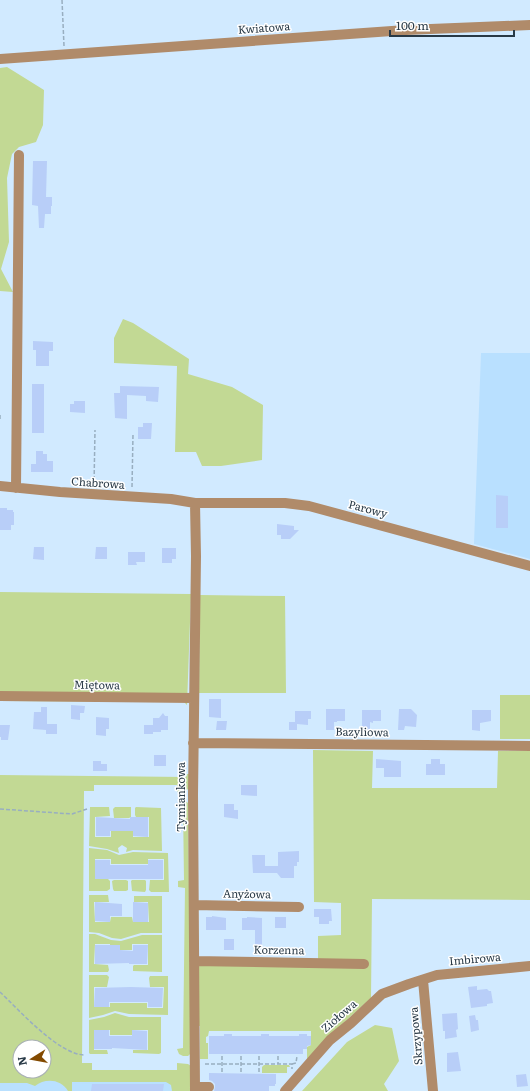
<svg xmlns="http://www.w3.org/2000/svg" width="530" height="1091" viewBox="0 0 530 1091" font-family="Literata,serif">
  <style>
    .built { fill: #b9e0ff }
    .green { fill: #c2d994; fill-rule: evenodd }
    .building { fill: #b8cef8 }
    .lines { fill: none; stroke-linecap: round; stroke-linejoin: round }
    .path { stroke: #98aec0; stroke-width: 1.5; stroke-dasharray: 4 2; stroke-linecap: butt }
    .minor { stroke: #b08b6a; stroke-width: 10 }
    .labels { text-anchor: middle; stroke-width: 3; stroke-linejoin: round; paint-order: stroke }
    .street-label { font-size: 11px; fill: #283946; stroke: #fff }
  </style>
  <rect width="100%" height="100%" fill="#d1eaff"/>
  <!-- built -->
  <path class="built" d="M481 353H530V559L474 544Z
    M0 1075 185 1077V1091H0Z"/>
  <!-- green -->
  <path class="green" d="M7 67 44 90 43 125 36 142 19 147 12 154 7 178 9 242 1 269 13 292 0 291V68Z
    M123 319 133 323 189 359 188 374 232 387 263 405 262 460 221 466H202L196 452H175L177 366 114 363V338Z
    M0 592 191 594 187 705 184 702 0 701Z
    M200 595 285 596 286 693H199Z
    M500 695H530V739H500Z
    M313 750 373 751 372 788H497L498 751H530V900L372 899 371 998 327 1038 282 1091H280L307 1061V1047L311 1045V1031H209L208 1036 206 1037V1043H208V1059H200V1026H198V963L318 966V936L341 935V903L314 902Z
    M187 774H189V789L178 792 177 791V785H94V791H84L82 1063H92V1070H177V1063L188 1064 191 1066V1091H172L171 1085 166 1082H72V1091H68C61 1079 45 1078 35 1086L27 1083H0V775L186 777ZM20 1047H44V1071H20Z
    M183 799 188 803 191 1053 188 1056H183L179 1054 177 1049 183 1048 185 888 178 887V881L184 880 183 806 177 805 179 801Z
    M90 807H109L110 816 95 817V837H111V831H133V837H149V817H136L135 815V808L136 807 161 808 162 851 133 850 126 852 127 848 122 845 118 848 119 853 107 849 89 846Z
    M115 807H131V817L129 818H114L113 809Z
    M89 848 107 850 119 855 133 852 168 853 169 892H151L149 890 150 880H164V859H148V864H111V859H95V879H108L110 881V889L107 891H89Z
    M114 880H126L128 881V890L126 891H114L113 889 112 881Z
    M132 880H145L146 881V890L145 892 132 891 131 881Z
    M89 895H108L109 902H94L95 922H110L111 917H132L133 922H149L148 902H134V896H162V933H141L121 939 112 938 99 933 89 932Z
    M89 934H95L111 940 121 941 142 935H162V972L133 971V966L134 965H148V944H132V950H110V944H95L94 964 108 965 109 970 108 972H89Z
    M89 975H107L109 977 107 987H94V1007H110V1003H147V1008H163L164 987H150L149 978 150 976H168V1015L129 1014 115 1011 103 1015 89 1018Z
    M115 1013 129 1017H161V1053L159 1054 133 1053V1050H148V1030H132V1035H110V1030H94V1050H107L108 1054H90L89 1053V1020L104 1017Z
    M375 1025 392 1028 399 1061 384 1084 388 1091H302L347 1042Z
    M264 1065H289L290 1067H287V1073H262V1067Z"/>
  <!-- building -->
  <path class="building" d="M33 161H47L46 197H52V206H51V214H45L44 228H39L38 206 32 205Z
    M33 341 53 342V351H49V366H36V350H33Z
    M32 384H44V433H32Z
    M120 386 159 387 158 402 146 401V396L127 395V419L115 418 114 393H120Z
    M74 401H85V413L70 412V404H74Z
    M143 423H152L151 439H138V427H143Z
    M36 451H43V454H47V461H53V472H31V464H36Z
    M496 495 508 496V528H496Z
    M0 508H7V510H13V512H14V525H11V530H0Z
    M277 524 294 526V530H299L290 539H281V535H277Z
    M34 547H44V560L33 559Z
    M96 547H107V559H95Z
    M162 548H176V559H172V563H162Z
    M128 552H145V562H136L137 565H128Z
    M209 699H221V718L209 717Z
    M71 705 85 706 84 713H80V720L71 719Z
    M41 707H47V724H57V734H46V730L33 729 34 712H41Z
    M326 709H345V721H337V722H334V730H326Z
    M399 709H411L417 715 416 727 405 726 404 730H398Z
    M362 710H381V721H373V723L370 722V730H362Z
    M472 710H491V721L480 723V731L472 730Z
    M295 711H311V719H308V725L297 724V730H289V722H295Z
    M163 713 165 716H168V730H161V732H153V734H144V725H153V718H159Z
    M96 717 109 718V729H106V736L96 735Z
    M217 721H227L226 730H216Z
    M0 725H10L8 740H1V737H0Z
    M154 755H166V766H154Z
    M376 759 401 761V777H384V768H376Z
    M431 759H440V764H445V775H426V764H431Z
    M93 761H101V764H107V771H93Z
    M241 785H257V796L241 795Z
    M224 804H234V810H238V819L224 817Z
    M96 817 130 819V817H148V837L133 836V831H110V836H96Z
    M299 851V862H297V866H294V878H281L277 873H253L252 855H265V866H278V852Z
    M95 860H110V865H148V860H163V879H95Z
    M95 902 122 904V916H110V922L95 921Z
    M133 902 148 903V922H133Z
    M314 909H331L332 921H329V924H319V917H314Z
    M212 916 226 918V930H206V917H212Z
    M247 917 262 918V947H255V930H242V918H247Z
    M275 917H286V928H275Z
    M224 939H234V950H224Z
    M95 945H120V950L133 951V945H148L147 964H129V963L95 964Z
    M477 986V990L487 989 489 991H491L493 1003 487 1004V1006L471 1008 468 987Z
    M131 987 163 988 162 1007H148V1002H109V1007H94L95 988Z
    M457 1013 458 1029 456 1030 457 1037 445 1039V1031H443L442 1014Z
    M475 1015 476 1020H478L479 1030 471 1032 469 1016Z
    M94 1030H109V1036H132V1030L147 1031V1050L112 1048V1049H94Z
    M224 1034H232V1036H261V1034H269V1036H299V1034H307V1036H311V1045L307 1046V1049H303V1054H209V1036H224Z
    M458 1052 461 1071 447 1072V1053Z
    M209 1073 276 1074V1084H275V1086H269V1091H214L215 1087V1084L212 1081 209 1080Z
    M526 1074 528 1086 517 1087 516 1075Z
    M92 1084H164L163 1091H91Z"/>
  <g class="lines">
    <!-- path -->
    <path class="path" d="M62 0 64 46
      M0 419V413
      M94 486 95 430
      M132 487 133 434
      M0 809 72 814 87 809
      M0 992C19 1010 59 1055 85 1055
      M278 1056V1064
      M205 1064H292V1069
      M292 1064 296 1063 297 1056
      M222 1072V1056
      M241 1072V1056
      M259 1072V1056"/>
    <!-- minor -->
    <path class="minor" d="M0 59 406 30 530 25
      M0 486 60 492 171 499 195 503H285L309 506 530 566
      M16 488 19 155
      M0 696 194 698
      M193 743 530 746
      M194 905 299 907
      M194 961 364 964
      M423 980 433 1091
      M195 1087H209
      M195 1091 193 795 196 556 195 503
      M285 1091 330 1040 351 1023 382 994 409 984 437 975 530 966"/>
  </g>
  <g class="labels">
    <!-- street labels -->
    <g class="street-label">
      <text transform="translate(264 28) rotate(-4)" y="4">Kwiatowa</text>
      <text transform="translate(98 483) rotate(4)" y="4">Chabrowa</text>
      <text transform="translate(368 509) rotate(15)" y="4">Parowy</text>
      <text transform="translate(97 685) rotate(1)" y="4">Miętowa</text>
      <text transform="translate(362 732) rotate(1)" y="4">Bazyliowa</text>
      <text transform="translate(181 797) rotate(-90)" y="4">Tymiankowa</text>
      <text transform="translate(247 894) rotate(1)" y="4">Anyżowa</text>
      <text transform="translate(279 950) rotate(1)" y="4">Korzenna</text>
      <text transform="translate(475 959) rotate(-5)" y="4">Imbirowa</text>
      <text transform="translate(339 1016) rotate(-41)" y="4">Ziołowa</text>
      <text transform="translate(416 1036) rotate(-95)" y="4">Skrzypowa</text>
    </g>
  </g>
  <!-- north arrow -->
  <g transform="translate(32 1059) rotate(259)"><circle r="19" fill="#ffffff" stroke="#a9b0b5"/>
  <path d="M0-3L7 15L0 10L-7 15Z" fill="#834a00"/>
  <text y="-6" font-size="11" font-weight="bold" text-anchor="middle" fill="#283946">N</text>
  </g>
  <!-- scale -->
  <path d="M390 30v6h124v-6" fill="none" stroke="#283946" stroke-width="2"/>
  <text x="396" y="30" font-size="12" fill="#283946" stroke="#ffffff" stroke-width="3" paint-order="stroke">100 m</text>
</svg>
